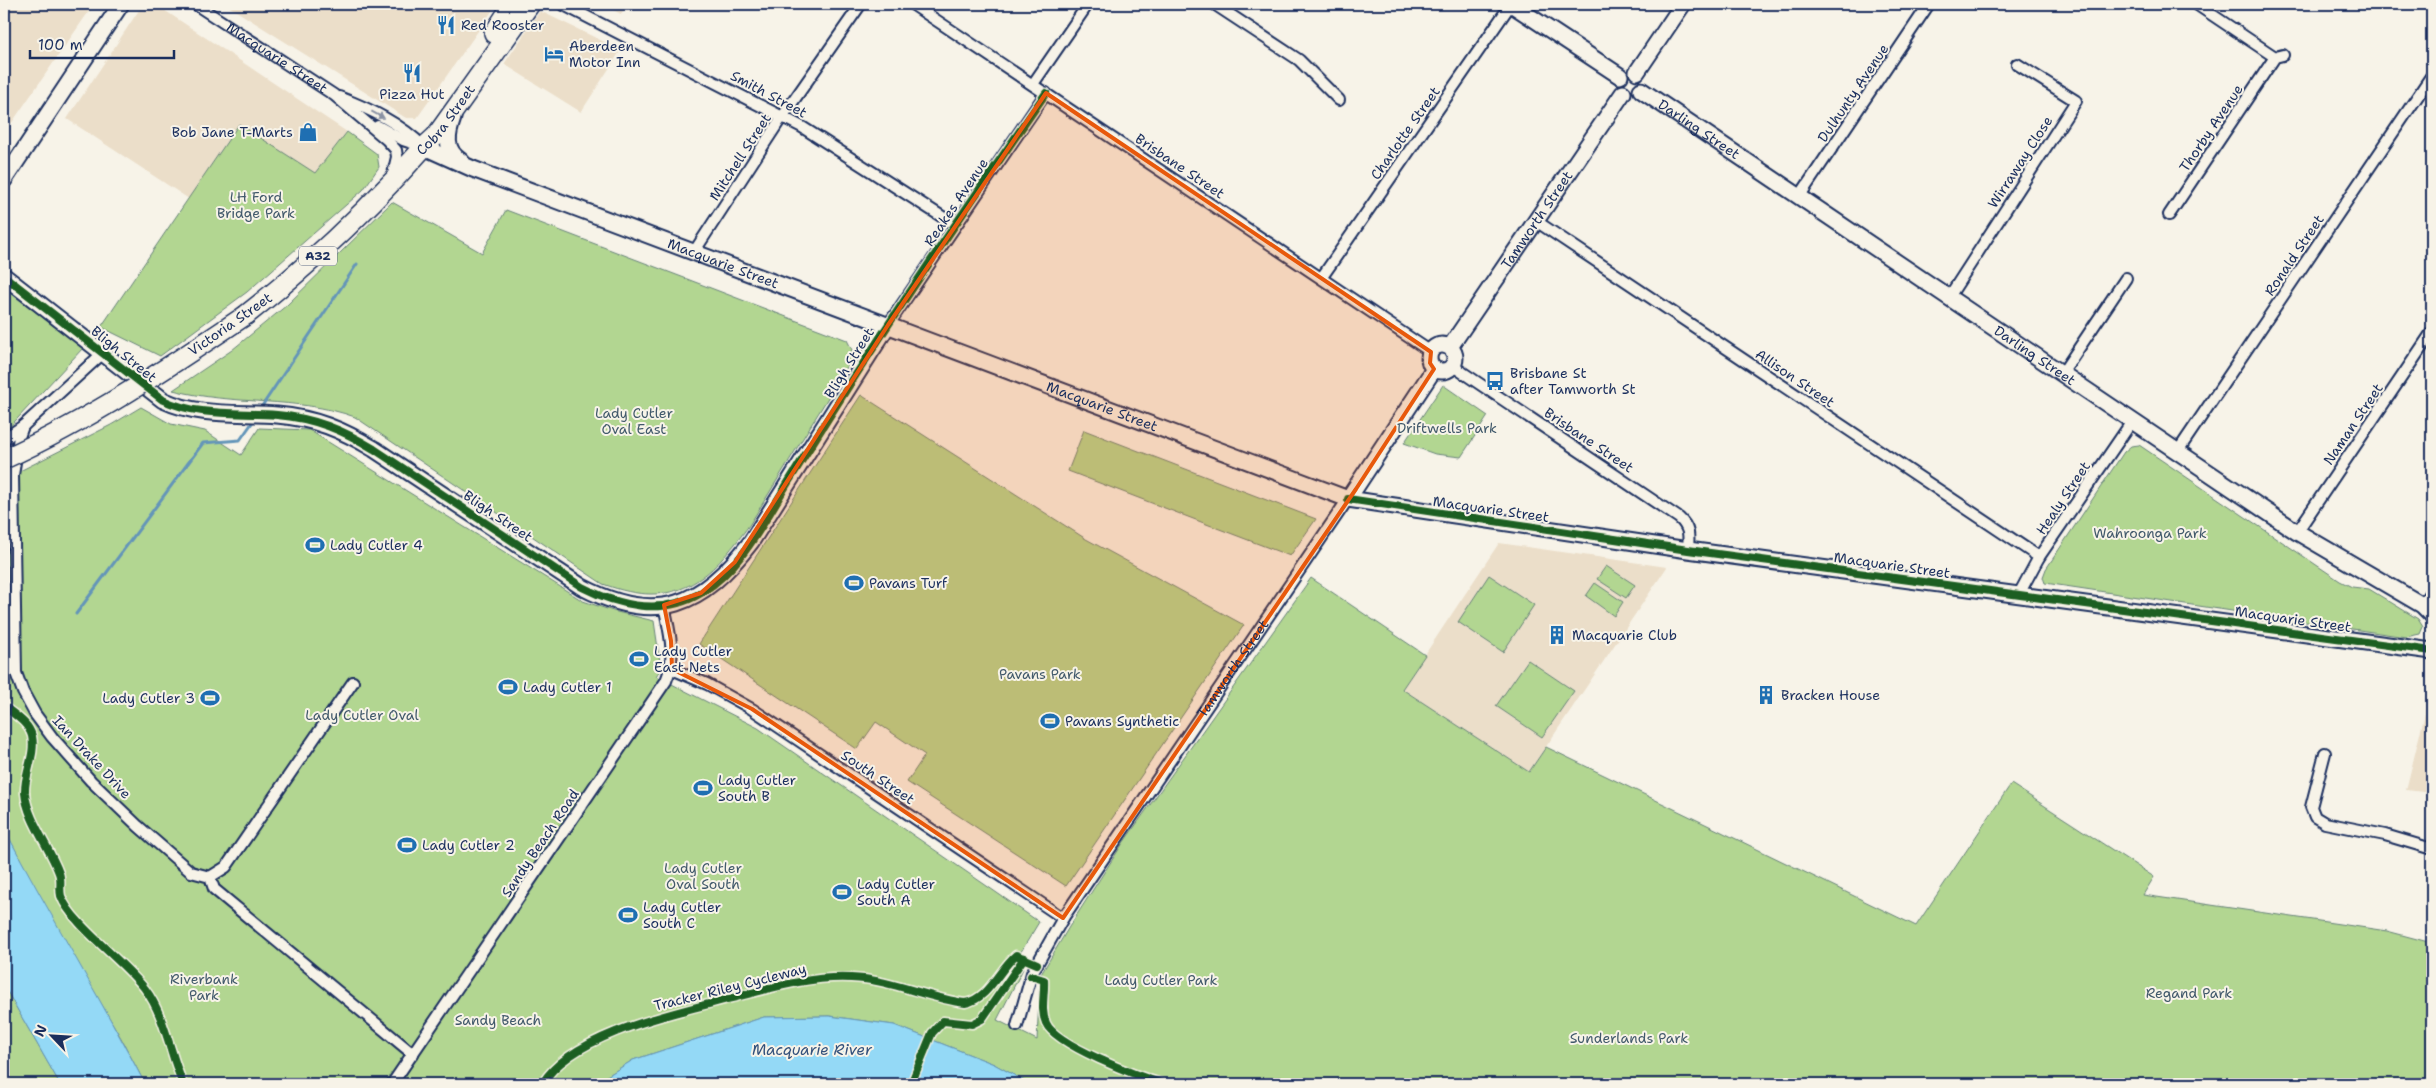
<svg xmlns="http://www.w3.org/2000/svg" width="2436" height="1088" viewBox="0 0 2436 1088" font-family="'Shantell Sans',sans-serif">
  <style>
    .built { fill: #ebdec9 }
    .green { fill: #b2d691; stroke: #668278 }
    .water { fill: #94d9f6; stroke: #6495b9 }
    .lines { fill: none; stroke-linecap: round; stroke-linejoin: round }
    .stream { stroke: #6495b9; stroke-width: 3 }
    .street-casing { stroke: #1b2f5e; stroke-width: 14 }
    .secondary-casing { stroke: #1b2f5e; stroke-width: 19 }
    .highway-casing { stroke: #1b2f5e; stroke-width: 22 }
    .street { stroke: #f7f3e8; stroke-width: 10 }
    .secondary { stroke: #f7f3e8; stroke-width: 15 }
    .highway { stroke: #f7f3e8; stroke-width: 19 }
    .highway-bridge-casing { stroke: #1b2f5e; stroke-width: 22; stroke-linecap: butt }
    .highway-bridge { stroke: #f7f3e8; stroke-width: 19 }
    .quiet { stroke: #8d6e63; stroke-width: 6; stroke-dasharray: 12 6; stroke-linecap: butt }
    .cycleway-casing { stroke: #f7f3e8; stroke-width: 11 }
    .cycleway { stroke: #1b5e20; stroke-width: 8 }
    .oneway { fill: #8991a3 }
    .marked { fill: #e8590c; fill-opacity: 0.2; stroke: #e8590c; stroke-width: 4; stroke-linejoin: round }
    .labels { text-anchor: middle; stroke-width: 4; stroke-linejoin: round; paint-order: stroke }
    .shield { fill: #f7f3e8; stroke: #5d6a87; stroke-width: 1 }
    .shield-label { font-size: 12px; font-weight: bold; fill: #1b2f5e }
    .poi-label { font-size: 14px; fill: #1b2f5e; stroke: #f7f3e8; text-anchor: start }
    .street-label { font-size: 14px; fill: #1b2f5e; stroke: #f7f3e8 }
    .park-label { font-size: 14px; fill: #41596b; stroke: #f7f3e8 }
    .water-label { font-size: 15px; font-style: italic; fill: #33517c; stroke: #f7f3e8 }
  </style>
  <rect width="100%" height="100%" fill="#f7f3e8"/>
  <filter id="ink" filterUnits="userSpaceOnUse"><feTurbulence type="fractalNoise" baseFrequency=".02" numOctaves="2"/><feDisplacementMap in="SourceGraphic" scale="10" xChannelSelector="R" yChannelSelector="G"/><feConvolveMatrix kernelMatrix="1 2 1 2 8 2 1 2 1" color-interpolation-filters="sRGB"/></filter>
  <g filter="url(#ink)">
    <!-- built -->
    <path class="built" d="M4 4H94L4 134Z
      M143 4H155L347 132 315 174 239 124 189 199 67 119Z
      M225 4H497L417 118H406Z
      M601 4H628L621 14Z
      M540 11 621 50 581 112 504 64Z
      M1499 543 1667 567 1529 772 1402 689Z
      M2432 685V793L2406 790Z"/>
    <!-- green -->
    <path class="green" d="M239 124 315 173 347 132 377 154 379 167 363 190 247 292 160 356 101 327Z
      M392 202 482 253 506 210 847 340 852 350 850 362 750 524C709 581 676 611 603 584L355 417C297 396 233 406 173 390L232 350 287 305Z
      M4 288 83 348 4 433Z
      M1443 385 1488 416 1461 457 1435 454 1404 443Z
      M861 395 1086 539 1244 625 1066 886 907 782 925 755 876 722 857 749 699 644Z
      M141 407 171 424 205 431 241 455 259 428 309 430 583 601 613 611 654 621 661 669 656 676 758 728 1039 922 1019 955 1023 969 997 1020 1037 1040 1040 976 1069 927 1123 843 1311 578 1425 655 1402 689 1529 772 1546 747 1916 926 2011 784 2154 877 2143 895 2387 931 2432 943V1084H1030L994 1064 894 1025 829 1016 764 1017 633 1060 594 1084H145L121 1038 40 898 4 828V479L111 425Z
      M1084 430 1316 519 1290 556 1068 471Z
      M2139 445 2340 581 2352 587 2369 589 2418 619 2423 627 2420 634 2406 637 2045 583 2043 577 2046 569 2124 452 2131 446Z
      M1606 566 1635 585 1626 598 1597 579Z
      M1489 575 1534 605 1503 652 1458 622Z
      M1595 583 1623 602 1614 616 1586 596Z
      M1528 660 1574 691 1542 737 1496 706Z
      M4 986 60 1084H4Z"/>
    <!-- water -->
    <path class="water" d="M4 828C49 914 100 997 145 1084H60L4 986Z
      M829 1016 894 1025 994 1064 1030 1084H913L904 1081 895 1084H594L633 1060 764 1017Z"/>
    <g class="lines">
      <!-- stream -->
      <path class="stream" d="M262 406 357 264
        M76 614 203 443 240 440 252 423"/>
      <!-- street casing -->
      <g class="street-casing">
        <g id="street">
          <path id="s1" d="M195 4 334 95 387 140 396 150 397 157 393 174"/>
          <path d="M562 4 802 127 955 225"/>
          <path d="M912 4 1431 352"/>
          <path d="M1214 4 1299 60 1339 100"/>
          <path d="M2196 4 2275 57"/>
          <path d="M1033 84 1088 4"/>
          <path d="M339 97C370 109 400 123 424 147"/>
          <path d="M378 126 403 140 421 146"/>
          <path d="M1799 197 1929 4"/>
          <path d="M2169 215 2275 57 2283 55"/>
          <path d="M1536 221 2039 557"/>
          <path d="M694 252 778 123 861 4"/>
          <path d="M1322 277 1511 4"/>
          <path d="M1949 297 2076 101 2017 64"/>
          <path d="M888 325 1046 93"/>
          <path d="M1453 366 1679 518C1690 528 1689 536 1688 550"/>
          <path d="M2063 372 2126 278"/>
          <path d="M23 426 19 437 13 475 16 673 23 692 35 714 52 737 91 781 138 826 176 859 191 872 210 877 214 889 413 1054"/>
          <path d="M4 439 23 426 103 353"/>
          <path d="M2178 451 2432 75"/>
          <path d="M2297 532 2432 332"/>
          <path d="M2019 594 2039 557 2133 420"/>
          <path d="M2422 605 2432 590"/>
          <path d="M672 669 707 684 752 709 1063 918"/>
          <path d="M2325 753 2311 807 2315 817 2325 823 2385 835 2432 849"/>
          <path d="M210 877 226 867 353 682"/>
          <path id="s2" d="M1017 1026 1032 973 1063 918 1348 499"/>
          <path d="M392 1084 666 681C677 655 669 631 664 605"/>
        </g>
      </g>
      <!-- secondary casing -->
      <g class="secondary-casing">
        <g id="secondary">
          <path d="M1511 4 1620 76"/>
          <path d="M1637 72 1683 4"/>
          <path id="s3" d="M1641 90 2297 532 2422 605 2432 615"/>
          <path d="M453 118C447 135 444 150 461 161"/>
          <path id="s4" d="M424 147 473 169 1348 499 1688 550 2432 651"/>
          <path d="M4 180 121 4"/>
          <path d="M4 276 163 400C199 417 238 412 277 415 314 418 343 430 374 449L582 587C657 626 702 606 751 542L888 325"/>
          <circle cx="1442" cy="358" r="13"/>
          <path id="s5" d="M1450 347 1623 93"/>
          <path d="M1348 499 1434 369"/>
        </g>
      </g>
      <!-- highway casing -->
      <g class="highway-casing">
        <g id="highway">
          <path d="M494 33 513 4"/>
          <path id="s6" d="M246 315C311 264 370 208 424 147L436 136 530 4"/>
        </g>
      </g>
      <!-- street -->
      <use href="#street" class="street"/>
      <!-- secondary -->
      <use href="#secondary" class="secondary"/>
      <!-- highway -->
      <use href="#highway" class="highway"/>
      <!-- highway-bridge casing -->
      <g class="highway-bridge-casing">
        <path id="highway-bridge" d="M4 459C90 420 169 367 246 315"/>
      </g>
      <!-- highway-bridge -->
      <use href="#highway-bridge" class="highway-bridge"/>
      <!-- quiet -->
      <path class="quiet" d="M1259 1084C1279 1078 1293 1078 1313 1084"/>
      <!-- cycleway casing -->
      <g class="cycleway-casing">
        <path id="cycleway" d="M4 276 163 400C199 417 238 412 277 415 314 418 343 430 374 449L582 587C619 606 663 616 701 593 742 568 765 520 789 481 817 436 845 391 874 347 929 261 988 177 1046 93
          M1348 499 1688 550 2432 651
          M4 706C14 715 28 722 32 736 36 755 24 774 25 793 27 819 50 848 59 873 62 880 59 889 61 896 71 924 126 963 145 989 165 1015 170 1054 183 1084
          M1031 976 1044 980C1045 994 1040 1010 1046 1023 1055 1045 1140 1077 1164 1084
          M542 1084C572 1034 674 1013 728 999 768 989 808 976 851 978 889 979 927 998 965 1003 989 999 999 969 1016 955L1037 964
          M911 1084 932 1033 943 1021 972 1024 982 1019 1024 958"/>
      </g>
      <!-- cycleway -->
      <use href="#cycleway" class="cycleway"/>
    </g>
    <!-- one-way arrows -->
    <defs><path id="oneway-solid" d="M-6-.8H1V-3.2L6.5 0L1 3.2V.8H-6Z" transform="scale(1.25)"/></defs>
    <use class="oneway" href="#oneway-solid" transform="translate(378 115) rotate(28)"/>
  </g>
  <!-- marked area -->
  <path class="marked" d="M1046 93 1431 352 1430 363 1434 369 1356 489 1063 918 752 709 672 669 671 641 664 605 701 593 735 562 888 325Z"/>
  <!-- icons -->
  <defs>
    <g id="restaurant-bare" transform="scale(1.5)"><path d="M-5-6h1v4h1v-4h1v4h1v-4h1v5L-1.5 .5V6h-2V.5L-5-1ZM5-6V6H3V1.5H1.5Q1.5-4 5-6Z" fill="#1f6fb2" stroke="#f7f3e8" stroke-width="2.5" paint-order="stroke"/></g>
    <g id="hotel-bare" transform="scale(1.5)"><path d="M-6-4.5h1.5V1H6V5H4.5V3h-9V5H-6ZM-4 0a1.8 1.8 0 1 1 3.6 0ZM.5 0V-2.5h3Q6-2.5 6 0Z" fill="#1f6fb2" stroke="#f7f3e8" stroke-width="2.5" paint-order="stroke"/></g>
    <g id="shop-bare" transform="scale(1.5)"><path d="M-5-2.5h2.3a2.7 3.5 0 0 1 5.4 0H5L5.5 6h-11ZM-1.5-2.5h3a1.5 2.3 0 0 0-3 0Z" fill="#1f6fb2" stroke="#f7f3e8" stroke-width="2.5" paint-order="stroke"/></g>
    <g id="bus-bare" transform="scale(1.5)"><path d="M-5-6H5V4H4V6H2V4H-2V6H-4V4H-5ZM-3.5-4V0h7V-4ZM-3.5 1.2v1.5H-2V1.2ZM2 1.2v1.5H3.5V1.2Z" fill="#1f6fb2" stroke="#f7f3e8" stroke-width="2.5" paint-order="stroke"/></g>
    <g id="stadium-bare" transform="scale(1.5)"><path d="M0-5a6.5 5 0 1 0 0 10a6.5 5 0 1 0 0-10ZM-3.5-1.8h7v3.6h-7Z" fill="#1f6fb2" stroke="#f7f3e8" stroke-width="2.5" paint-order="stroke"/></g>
    <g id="building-bare" transform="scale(1.5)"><path d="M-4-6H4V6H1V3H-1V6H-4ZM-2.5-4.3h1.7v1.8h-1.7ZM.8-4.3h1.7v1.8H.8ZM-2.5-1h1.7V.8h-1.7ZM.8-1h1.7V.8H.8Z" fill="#1f6fb2" stroke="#f7f3e8" stroke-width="2.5" paint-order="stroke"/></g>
  </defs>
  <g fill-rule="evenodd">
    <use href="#restaurant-bare" x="446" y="25"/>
    <use href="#hotel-bare" x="554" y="54"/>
    <use href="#restaurant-bare" x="412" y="73"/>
    <use href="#shop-bare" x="308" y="132"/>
    <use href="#bus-bare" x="1495" y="381"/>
    <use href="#stadium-bare" x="315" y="545"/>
    <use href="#stadium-bare" x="854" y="583"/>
    <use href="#building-bare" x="1557" y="635"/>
    <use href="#stadium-bare" x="639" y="659"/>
    <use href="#stadium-bare" x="508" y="687"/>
    <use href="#building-bare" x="1766" y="695"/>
    <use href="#stadium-bare" x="210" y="698"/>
    <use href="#stadium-bare" x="1050" y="721"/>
    <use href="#stadium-bare" x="703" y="788"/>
    <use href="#stadium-bare" x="407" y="845"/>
    <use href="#stadium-bare" x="842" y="892"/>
    <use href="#stadium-bare" x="628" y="915"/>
  </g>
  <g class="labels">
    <!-- shield labels -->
    <rect class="shield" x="299" y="246.5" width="38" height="19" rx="4"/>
    <g class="shield-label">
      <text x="318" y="260">A32</text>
    </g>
    <!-- poi labels -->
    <g class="poi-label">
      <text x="461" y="30">Red Rooster</text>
      <text x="569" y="51">Aberdeen<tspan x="569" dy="16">Motor Inn</tspan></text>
      <text x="412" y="99" text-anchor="middle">Pizza Hut</text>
      <text x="293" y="137" text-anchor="end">Bob Jane T-Marts</text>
      <text x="1510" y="378">Brisbane St<tspan x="1510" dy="16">after Tamworth St</tspan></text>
      <text x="330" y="550">Lady Cutler 4</text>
      <text x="869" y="588">Pavans Turf</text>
      <text x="1572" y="640">Macquarie Club</text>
      <text x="654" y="656">Lady Cutler<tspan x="654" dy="16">East Nets</tspan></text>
      <text x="523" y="692">Lady Cutler 1</text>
      <text x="1781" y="700">Bracken House</text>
      <text x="195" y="703" text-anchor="end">Lady Cutler 3</text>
      <text x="1065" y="726">Pavans Synthetic</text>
      <text x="718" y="785">Lady Cutler<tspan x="718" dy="16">South B</tspan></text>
      <text x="422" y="850">Lady Cutler 2</text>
      <text x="857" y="889">Lady Cutler<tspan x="857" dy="16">South A</tspan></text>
      <text x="643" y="912">Lady Cutler<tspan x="643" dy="16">South C</tspan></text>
    </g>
    <!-- street labels -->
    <g class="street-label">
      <text dy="5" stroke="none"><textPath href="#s1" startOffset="98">Macquarie Street</textPath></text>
      <text transform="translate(1853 93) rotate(-56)" y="5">Dulhunty Avenue</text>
      <text transform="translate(769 94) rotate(28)" y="5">Smith Street</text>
      <text dy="5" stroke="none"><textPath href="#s6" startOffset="280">Cobra Street</textPath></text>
      <text transform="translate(2211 128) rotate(-56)" y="5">Thorby Avenue</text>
      <text dy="5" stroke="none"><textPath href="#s3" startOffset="70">Darling Street</textPath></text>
      <text transform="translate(1405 133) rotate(-55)" y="5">Charlotte Street</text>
      <text transform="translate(740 157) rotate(-57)" y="5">Mitchell Street</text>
      <text transform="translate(2020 162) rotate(-57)" y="5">Wirraway Close</text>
      <text transform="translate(1180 166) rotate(34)" y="5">Brisbane Street</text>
      <text transform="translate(956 202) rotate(-56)" y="5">Reakes Avenue</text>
      <text dy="5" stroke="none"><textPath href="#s5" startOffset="154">Tamworth Street</textPath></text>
      <text transform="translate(2294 255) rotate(-56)" y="5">Ronald Street</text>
      <text dy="5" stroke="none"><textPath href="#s4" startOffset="321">Macquarie Street</textPath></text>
      <text transform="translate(230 324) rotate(-35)" y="5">Victoria Street</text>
      <text transform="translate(124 354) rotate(39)" y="5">Bligh Street</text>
      <text dy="5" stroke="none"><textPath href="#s3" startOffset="475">Darling Street</textPath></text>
      <text transform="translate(849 363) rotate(-58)" y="5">Bligh Street</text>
      <text transform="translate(1795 378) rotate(34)" y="5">Allison Street</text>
      <text dy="5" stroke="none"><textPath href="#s4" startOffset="726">Macquarie Street</textPath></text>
      <text transform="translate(2353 424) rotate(-56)" y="5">Naman Street</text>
      <text transform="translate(1589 440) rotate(34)" y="5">Brisbane Street</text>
      <text transform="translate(2063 498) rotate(-56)" y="5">Healy Street</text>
      <text transform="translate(1491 509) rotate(8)" y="5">Macquarie Street</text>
      <text transform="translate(498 516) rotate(34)" y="5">Bligh Street</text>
      <text transform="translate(1892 565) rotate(8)" y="5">Macquarie Street</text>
      <text transform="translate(2293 619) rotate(8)" y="5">Macquarie Street</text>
      <text dy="5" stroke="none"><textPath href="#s2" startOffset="420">Tamworth Street</textPath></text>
      <text transform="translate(92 757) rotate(47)" y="5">Ian Drake Drive</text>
      <text transform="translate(878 777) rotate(34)" y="5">South Street</text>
      <text transform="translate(540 843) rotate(-56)" y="5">Sandy Beach Road</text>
      <text transform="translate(730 987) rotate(-14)" y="5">Tracker Riley Cycleway</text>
    </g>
    <!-- park labels -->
    <g class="park-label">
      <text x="256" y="202">LH Ford<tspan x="256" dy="16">Bridge Park</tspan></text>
      <text x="634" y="418">Lady Cutler<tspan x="634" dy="16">Oval East</tspan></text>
      <text x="1447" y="433">Driftwells Park</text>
      <text x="2150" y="538">Wahroonga Park</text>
      <text x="1040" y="679">Pavans Park</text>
      <text x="362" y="720">Lady Cutler Oval</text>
      <text x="703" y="873">Lady Cutler<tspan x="703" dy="16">Oval South</tspan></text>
      <text x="204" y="984">Riverbank<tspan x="204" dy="16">Park</tspan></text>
      <text x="1161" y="985">Lady Cutler Park</text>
      <text x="2189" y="998">Regand Park</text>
      <text x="498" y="1025">Sandy Beach</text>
      <text x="1629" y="1043">Sunderlands Park</text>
    </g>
    <!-- water labels -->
    <g class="water-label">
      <text x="812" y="1055">Macquarie River</text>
    </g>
  </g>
  <!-- margin -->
  <rect width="2436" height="1088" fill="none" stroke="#f7f3e8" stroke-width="20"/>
  <rect x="10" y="10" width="2416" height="1068" fill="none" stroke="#1b2f5e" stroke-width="2" filter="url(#ink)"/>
  <!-- north arrow -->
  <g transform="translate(52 1036) rotate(295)" stroke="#f7f3e8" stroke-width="4" paint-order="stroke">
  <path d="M0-4L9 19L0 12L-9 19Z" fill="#1b2f5e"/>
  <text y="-8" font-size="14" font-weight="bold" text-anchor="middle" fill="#1b2f5e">N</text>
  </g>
  <!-- scale -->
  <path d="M30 50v8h144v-8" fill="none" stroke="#1b2f5e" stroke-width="2.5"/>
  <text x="38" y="50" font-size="15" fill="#1b2f5e" stroke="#f7f3e8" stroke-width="4" paint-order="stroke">100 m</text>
</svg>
